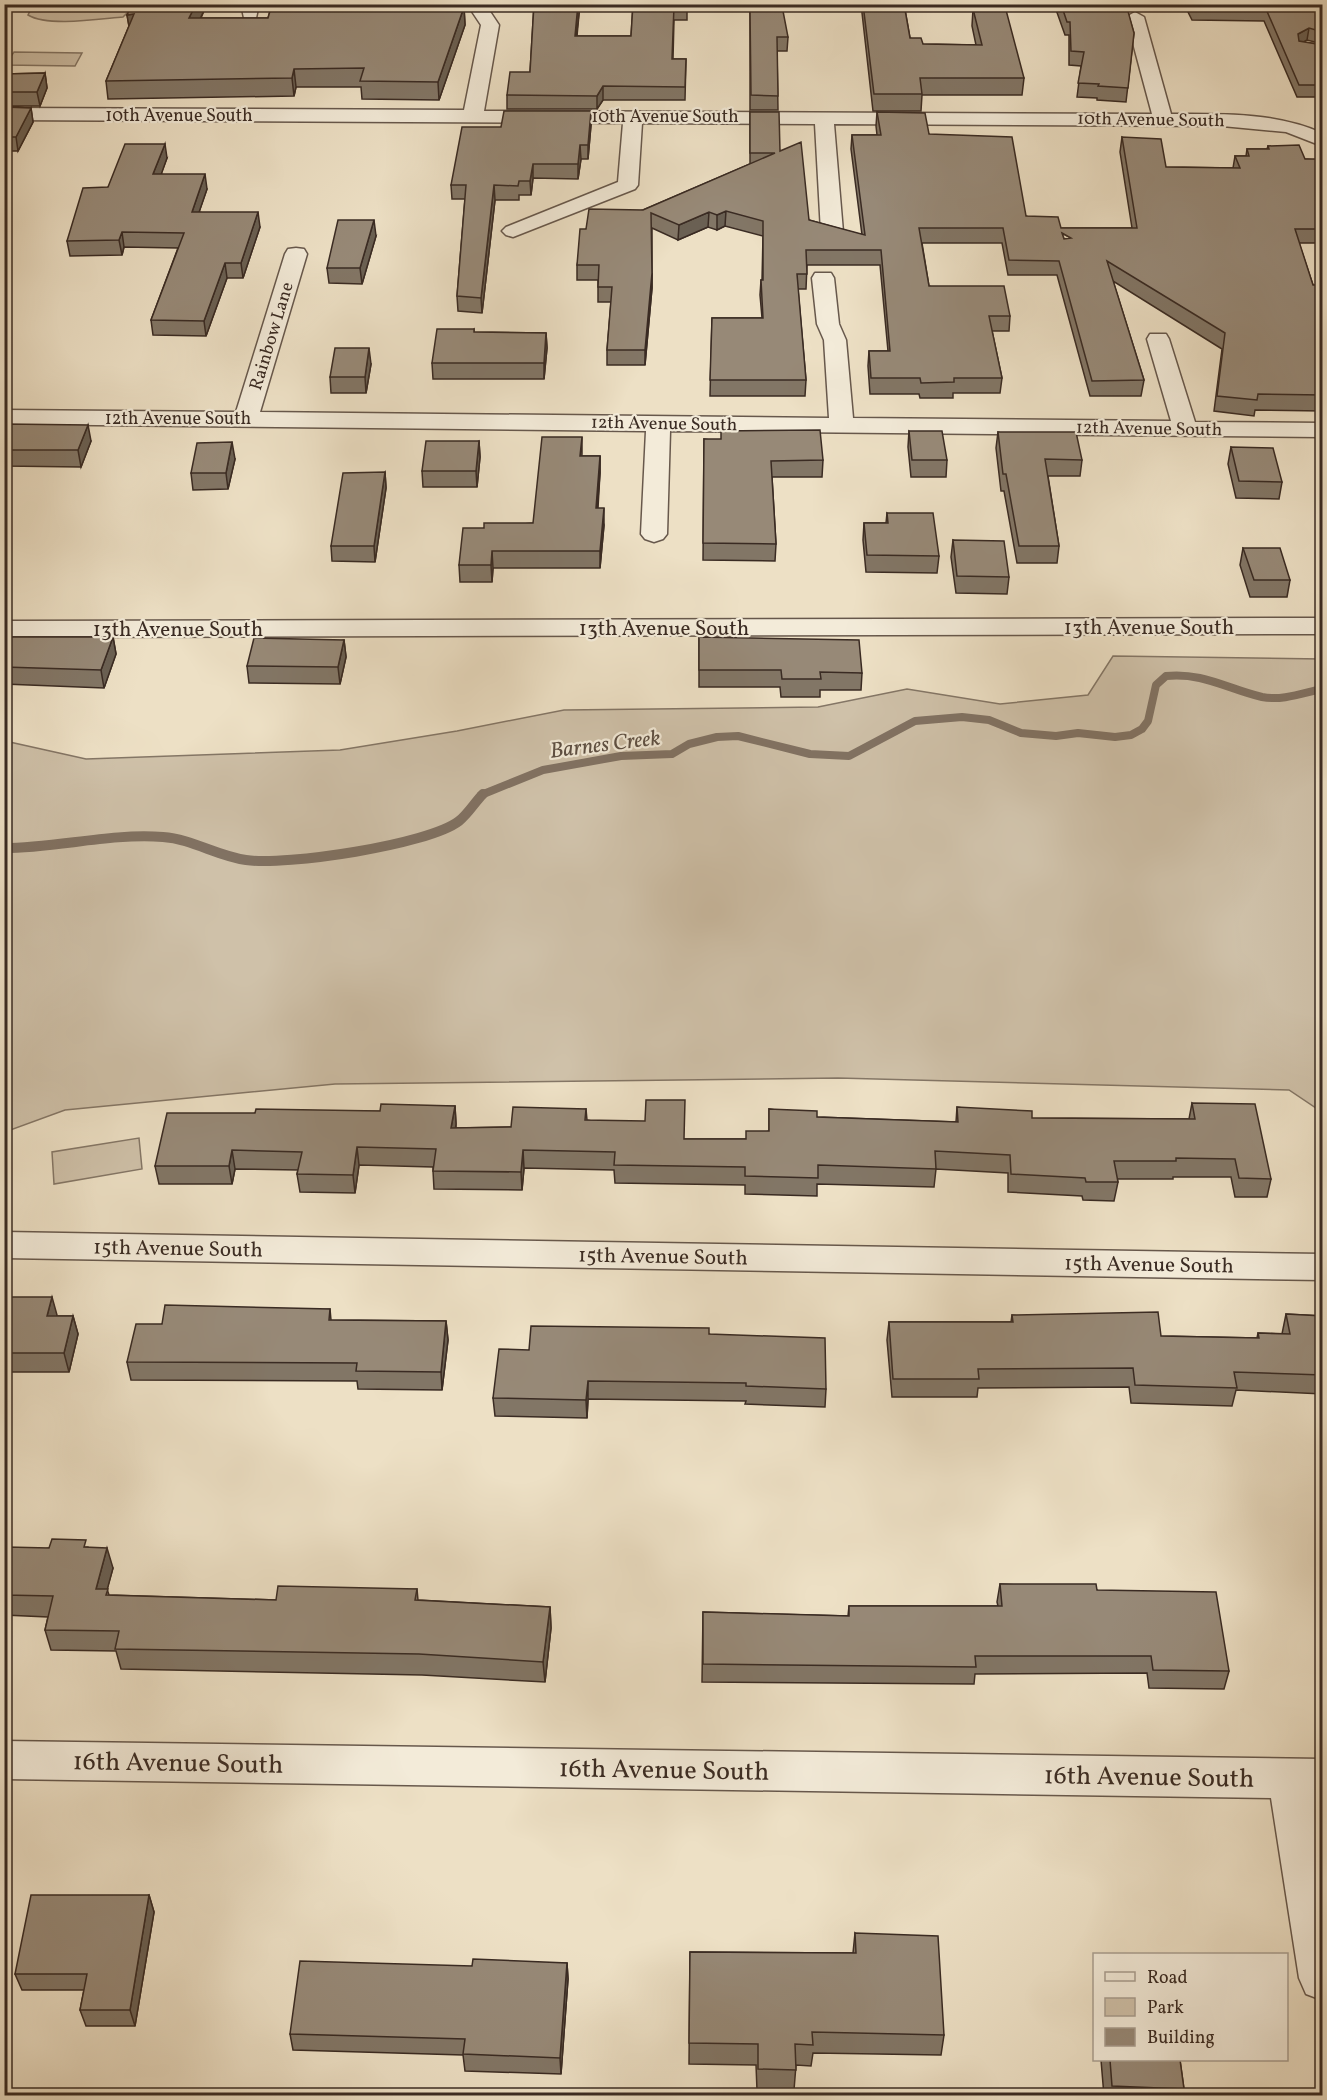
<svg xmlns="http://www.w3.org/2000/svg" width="1327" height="2100" viewBox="0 0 1327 2100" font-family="Vollkorn,serif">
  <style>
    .green { fill: #cfc1a9; stroke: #847666; stroke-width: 1.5 }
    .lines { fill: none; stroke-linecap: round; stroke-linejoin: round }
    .stream-far1 { stroke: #817263; stroke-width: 8 }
    .stream { stroke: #817263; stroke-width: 10 }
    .minor-casing { stroke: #67584c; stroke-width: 3 }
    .minor { fill: #f3ebd9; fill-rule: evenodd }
    .wall { fill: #827666; stroke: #3a2b23; stroke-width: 1.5; fill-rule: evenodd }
    .shaded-wall { fill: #6a6053; stroke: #3a2b23; stroke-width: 1.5 }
    .building { fill: #978977; stroke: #3a2b23; stroke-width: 1.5; fill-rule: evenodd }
    .labels { text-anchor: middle; stroke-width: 4.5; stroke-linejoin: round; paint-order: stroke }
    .far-street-label { font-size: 18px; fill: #3a2b23; stroke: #f3ebd9 }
    .street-label { font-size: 21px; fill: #3a2b23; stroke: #f3ebd9 }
    .water-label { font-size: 22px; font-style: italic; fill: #5d4f43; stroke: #f3ebd9 }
    .near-street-label { font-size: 26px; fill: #3a2b23; stroke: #f3ebd9 }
  </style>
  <rect width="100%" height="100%" fill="#ede0c5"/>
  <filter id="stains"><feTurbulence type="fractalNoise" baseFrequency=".00333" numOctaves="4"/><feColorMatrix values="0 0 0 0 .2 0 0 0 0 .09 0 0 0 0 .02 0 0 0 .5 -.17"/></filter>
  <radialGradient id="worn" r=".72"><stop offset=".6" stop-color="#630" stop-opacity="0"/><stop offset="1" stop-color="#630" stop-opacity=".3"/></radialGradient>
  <!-- green -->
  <path class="green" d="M55 5H135L123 17C99 19 48 27 28 15L30 11Z
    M14 52 82 53 75 66 5 65Z
    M1113 656 1322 659V1112L1289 1090 838 1078 335 1084 65 1110 5 1132V741L86 759 340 750 457 731 564 710 818 707 907 689 1000 704 1088 695Z
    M139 1138 142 1169 54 1184 52 1152Z"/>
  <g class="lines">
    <!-- stream-far1 -->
    <path class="stream-far1" d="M481 795 543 770 621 756 672 754 689 744 717 737 738 736 810 754 849 756 915 721 962 717 989 720 1021 733 1056 736 1078 733 1115 737 1131 735 1142 729 1148 721 1156 685 1166 676C1202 672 1228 689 1262 697 1282 701 1303 693 1322 689"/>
    <!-- stream -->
    <path class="stream" d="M4 848C57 848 109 833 163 837 192 839 217 856 246 860 285 866 428 845 459 821 468 814 475 802 483 794"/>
    <!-- minor casing -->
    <g class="minor-casing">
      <path id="minor" d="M241 4H259L256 18H244Z
        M467 4H485L499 25 484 111 1152 114 1126 17 1135 12 1144 17 1171 114C1222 114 1275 112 1322 133V146L1286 132 1222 126 834 124 843 232 839 236H825L821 232 815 124 642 123 638 185 635 189 513 237 506 235 502 231 506 227 618 182 623 123 4 120V108L464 110 481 25Z
        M296 248 304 249 307 254 260 412 829 418 824 340 817 324 812 278 815 273H831L834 278 839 324 846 340 853 418 1171 421 1147 339 1150 334H1166L1169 339 1195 422 1322 423V437L670 431 667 534 663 539 654 542 645 539 641 534 646 431 4 424V410L236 412 285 254 288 249Z
        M1322 618V634L4 637V621Z
        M4 1232 1322 1254V1280L4 1258Z
        M4 1741 1322 1759V1798H1315L1322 1842V2000L1306 1994 1299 1978 1271 1798 4 1779Z"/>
    </g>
    <!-- minor -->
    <use href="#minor" class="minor"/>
  </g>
  <!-- wall -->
  <path class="wall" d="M133 4H207L201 18H268L272 4H449V7H464L465 25 439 100 362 99 361 87H296L294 96 108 99 106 81 129 26 127 15Z
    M534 4H580L577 36H631L633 4H687V20H674L673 59H686L685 100H603L597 109H507V95L530 72Z
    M861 4H904L910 38 923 44 976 45 972 26 973 9 1024 78 1022 95H922L921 111H873Z
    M1054 4H1129L1128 13 1134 33 1126 102 1097 100V98L1077 97 1081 66 1069 65V35H1065Z
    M1184 4H1323V44L1307 40 1303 42 1323 45V97H1297L1264 21 1192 20Z
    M750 10 788 37 787 51H777L778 110H750Z
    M45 73 47 88 40 106H4V74Z
    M4 107 31 108 33 122 18 151H4Z
    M750 112 780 151 809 220 862 235 851 149 852 135H877L876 126 877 112 929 134 1026 216 1061 228H1132L1120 152 1122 137 1166 167 1233 168 1235 156H1246L1247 149H1267L1268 146 1305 159 1323 161V243H1299L1313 285 1323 290V411L1255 410 1254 416 1214 411 1222 349 1113 281 1144 380 1141 396H1090L1057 275H1008L1002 243H922L929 286 1010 316 1009 331H992L1002 378 1000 393H953V398H920L919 394H870L868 366 869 351H888L880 265H807L806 289H798L806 380 805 396H710L712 318H762L760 295 761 280H762L763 236 725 226 717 230 708 227 678 240 652 228V288L645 365H607V350L611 302H598V280H577V265L586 229 643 210 750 164ZM1062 233 1071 238 1064 239Z
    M591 125 588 159H581L578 179 533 178 531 195H519V200H495L482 313 458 311 457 296 465 199H452L451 185 501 127Z
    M167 158 161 174 207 189 199 212 260 227 243 278H227L206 336 153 335 151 320 178 248 124 247 122 255 70 256 67 241 108 187Z
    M376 236 362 284 329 283 327 268Z
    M474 329V332L546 333 547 348 544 379H433L432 363Z
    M371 364 366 393H331L330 377Z
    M4 424 91 441 81 467 4 466Z
    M909 431 947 460 946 477H911L908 447Z
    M998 432 1082 460 1080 476H1048L1059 546 1057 563H1017L1004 491H1001L996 448Z
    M704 439 823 460 822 477H772L776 544 775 561 703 560Z
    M479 441 480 457 477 487H423L422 471Z
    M1231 447 1282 482 1279 499 1236 498 1228 464Z
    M582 456H600V473L598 508 604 525 600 568H493L492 582H460L459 565 484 528 533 523Z
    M235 459 228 489 193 490 191 473Z
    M385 472 386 488 375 562 332 561 331 546Z
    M887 513 939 556 937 573 866 572 863 540 864 523H886Z
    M953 540 1009 577 1007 594 956 593 951 557Z
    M1243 548 1290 580 1287 597H1250L1240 565Z
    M4 637H113L116 654 104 688 4 684Z
    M699 637 862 673 861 690H820V697H781L780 687H699Z
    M344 640 346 657 340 684 249 683 247 666Z
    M1192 1103 1271 1179 1267 1197H1235L1231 1177H1173V1179H1117L1118 1182 1114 1201 1083 1200 1082 1196 1008 1192V1173L936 1169 934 1187 817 1184V1196L745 1194V1185L615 1183 614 1170 524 1168 522 1190 434 1189 433 1171V1167L359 1165 355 1193 300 1192 297 1174 298 1170 235 1169 232 1184H159L155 1166 255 1113 380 1111 455 1106 456 1124V1128L511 1127 586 1109 587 1120 684 1139H745L769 1131V1109L817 1117 956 1122 957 1107 1032 1118 1189 1119Z
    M4 1297 57 1316H73L78 1334 69 1372H4Z
    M330 1309 331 1320 446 1321 448 1340 442 1390 358 1389 357 1381 131 1380 127 1362 162 1324Z
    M1286 1314 1323 1316V1394L1236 1390 1232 1406 1131 1403 1129 1387 978 1388 977 1397H892L887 1340 889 1322H1011L1012 1315 1161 1336 1257 1338 1258 1333 1282 1334Z
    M709 1334 826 1389 825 1407 745 1404 746 1401 588 1399 587 1418 495 1416 493 1398 529 1350Z
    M88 1547 113 1568 107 1589 109 1595 276 1600 417 1589 418 1600 550 1607 551 1628 545 1682 422 1675 121 1669 116 1651 51 1650 45 1630 48 1617 4 1615V1558L49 1548Z
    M1000 1584 1097 1590 1229 1671 1224 1689 1149 1688 1147 1673 975 1674 974 1684 702 1682 703 1612 848 1616 849 1606H998L997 1602Z
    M149 1895 154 1912 135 2026H86L80 2010 84 1990H22L15 1974Z
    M855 1933 944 2035 941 2055 813 2053 811 2066 796 2065 794 2090H757L756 2065 689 2064 690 1952 853 1953Z
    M567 1963 568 1979 561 2074 465 2071 463 2055 293 2050 290 2034 472 1966Z
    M1101 2060H1180L1184 2089 1182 2096H1104Z"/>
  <!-- shaded-wall -->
  <path class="shaded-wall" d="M196 4H207L192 36 189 18Z
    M578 4H580L575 49V36Z
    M1125 4H1129L1128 13Z
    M464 7 465 25 439 100 438 82Z
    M134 14 130 32 127 15Z
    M1309 28 1307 40 1296 46 1298 34Z
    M294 69 296 87 294 96 292 78Z
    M45 73 47 88 40 106 37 92Z
    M603 86V100L597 109V96Z
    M31 108 33 122 18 151 16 137Z
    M591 111V125L588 159V145Z
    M165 144 167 158 156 189 153 174Z
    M580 145 581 159 578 179V164Z
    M533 164V178L531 195 530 181Z
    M205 174 207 189 194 227 192 212Z
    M494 185 495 200 482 313 481 298Z
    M726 211 725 226 717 230V215Z
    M258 212 260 227 243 278 241 263Z
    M709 212 708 227 678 240 679 225Z
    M374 220 376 236 362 284 360 268Z
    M122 232 124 247 122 255 119 240Z
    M225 263 227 278 206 336 204 321Z
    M652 273V288L645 365V350Z
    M546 333 547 348 544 379V363Z
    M369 348 371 364 366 393 365 377Z
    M88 425 91 441 81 467 78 450Z
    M582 437V454L580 472V456Z
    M479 441 480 457 477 487 476 471Z
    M232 442 235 459 228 489 226 473Z
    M600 456V473L596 525V508Z
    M385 472 386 488 375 562 374 546Z
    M604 508V525L600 568V551Z
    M492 551 493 568 492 582 491 565Z
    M113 637 116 654 104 688 101 670Z
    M344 640 346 657 340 684 338 667Z
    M455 1106 456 1124 453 1146 451 1128Z
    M357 1147 359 1165 355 1193 353 1175Z
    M232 1150 235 1169 232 1184 229 1166Z
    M523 1150 524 1168 522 1190 521 1172Z
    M52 1297 57 1315 52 1334 47 1316Z
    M73 1316 78 1334 69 1372 64 1353Z
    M446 1321 448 1340 442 1390 441 1372Z
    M588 1381V1399L587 1418 586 1400Z
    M107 1548 113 1568 102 1609 96 1589Z
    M550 1607 551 1628 545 1682 543 1662Z
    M149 1895 154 1912 135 2026 130 2010Z
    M567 1963 568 1979 561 2074 560 2058Z"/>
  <!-- building -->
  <path class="building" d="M133 4H196L189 18H268L272 4H445L444 6 464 7 438 82 360 81 364 68 294 69 292 78 106 81 134 14 127 15Z
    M534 4H578L575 36H631L633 4H687V7L674 6 672 59H686L685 87 603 86 597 96 507 95 510 72H530Z
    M863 4H904L910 38H921L923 44 982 45 973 9 1006 10 1024 78H920L922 94H874Z
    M1061 4H1126L1134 33 1128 88 1098 86 1099 84 1078 83 1084 52 1071 51 1070 22H1067Z
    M1192 4H1323V32L1309 28 1298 34 1299 41 1323 45V85H1299L1266 9 1194 8Z
    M750 10 783 11 788 37H777L778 96 751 95Z
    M45 73 37 92H4V74Z
    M4 107 31 108 16 137H4Z
    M504 111H591L588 145H580L578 164H533L530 181H519L518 186 494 185 481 298 457 296 466 185H451L462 127H501Z
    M750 112H779L780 151 801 142 809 220 865 235 852 135H881L877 112 925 113 929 134 1012 137 1026 216 1058 217 1061 228H1137L1122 137 1161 139 1166 167 1240 168 1235 156H1249L1247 149H1269L1268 146 1299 145 1305 159H1321L1323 161V229H1295L1313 285H1320L1323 290V395L1258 394 1257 400 1217 396 1225 333 1107 261 1144 380 1092 381 1059 261 1009 260 1003 228H919L929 286H1004L1010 316H989L1002 378H954V382L921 383 920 378H871L869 351H890L881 250H806L807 274H797L806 380H710L712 318H763L761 280H763V221L726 211 717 215 709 212 679 225 651 213 652 273 645 350H607L612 287H598L599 265H577L580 229H586L589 209 643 210 775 153H750ZM1062 233 1071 238 1064 239Z
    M125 144H165L153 174H205L192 212H258L241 263H225L204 321 151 320 184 233 122 232 119 240 67 241 83 188 108 187Z
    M338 220H374L360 268H327Z
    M437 329H474V332L546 333 544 363H432Z
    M335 348H369L365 377H330Z
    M4 424 88 425 78 450H4Z
    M820 430 823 460 771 461 776 544 703 543 704 439H721V431Z
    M909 431H942L947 460H912Z
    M998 432H1076L1082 460 1045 459 1059 546H1019L1006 474H1003Z
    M542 437H582L580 456H600L596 508H604L600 551H492L491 565H459L463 528H484V523H533Z
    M426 441H479L476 471H422Z
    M232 442 226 473H191L197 443Z
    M1231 447 1273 448 1282 482 1239 481Z
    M385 472 374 546H331L343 473Z
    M887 513H933L939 556 867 555 864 523H888Z
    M953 540 1004 541 1009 577 957 576Z
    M1243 548H1280L1290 580H1254Z
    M4 637H113L101 670 4 667Z
    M699 637 859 640 862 673 820 672 821 679H782L781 670H699Z
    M254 638 344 640 338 667 247 666Z
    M646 1100H685L684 1139H746V1131H769V1109L817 1111V1117L958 1122 957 1107 1032 1111V1118L1195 1119 1192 1103 1255 1104 1271 1179 1239 1178 1235 1159 1176 1158V1161H1114L1118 1182H1086L1085 1178 1011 1174 1010 1155 935 1151 936 1169 818 1165V1178L745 1176V1167L614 1165 615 1152 523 1150 521 1172 433 1171 436 1149 357 1147 353 1175 297 1174 302 1152 232 1150 229 1166H155L167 1113H255L256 1109 380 1111 381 1104 455 1106 451 1128 511 1127 513 1107 586 1109 585 1120 645 1121Z
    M4 1297H52L47 1316H73L64 1353H4Z
    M165 1305 330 1309 329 1320 446 1321 441 1372 356 1371 357 1363 127 1362 136 1324H162Z
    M1158 1312 1161 1336 1259 1338 1258 1333 1290 1334 1286 1314 1323 1316V1375L1234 1372 1237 1388 1135 1385 1133 1368 978 1369 979 1379H893L889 1322H1013L1012 1315Z
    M531 1326 709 1328V1334L825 1338 826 1389 746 1386V1383L588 1381 586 1400 493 1398 499 1349 529 1350Z
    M52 1539 86 1540 84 1547 107 1548 96 1589H108L106 1595 276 1600 278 1586 417 1589 415 1600 550 1607 543 1662 419 1654 115 1649 119 1631 45 1630 53 1596 4 1595V1558L7 1547 49 1548Z
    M1000 1584H1096L1097 1590 1216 1592 1229 1671 1153 1670 1151 1656H975L976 1667 703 1664V1612L849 1616V1606H1002Z
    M31 1895H149L130 2010H80L87 1974H15Z
    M855 1933 938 1936 944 2035 812 2032 813 2045 795 2044 796 2070 758 2069V2044L689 2043 690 1952 856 1953Z
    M473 1959 567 1963 560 2058 463 2054 465 2039 290 2034 300 1961 472 1966Z
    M1110 2060H1180L1184 2089 1112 2086Z"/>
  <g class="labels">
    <!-- far-street labels -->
    <g class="far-street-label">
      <text x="179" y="121">10th Avenue South</text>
      <text x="665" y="122">10th Avenue South</text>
      <text transform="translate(1151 119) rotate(1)" y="6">10th Avenue South</text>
      <text transform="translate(271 336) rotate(-73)" y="6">Rainbow Lane</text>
      <text x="178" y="424">12th Avenue South</text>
      <text transform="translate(664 423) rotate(1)" y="6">12th Avenue South</text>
      <text transform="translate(1149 428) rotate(1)" y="6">12th Avenue South</text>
    </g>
    <!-- street labels -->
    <g class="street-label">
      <text x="1149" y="634">13th Avenue South</text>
      <text x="664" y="635">13th Avenue South</text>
      <text x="178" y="636">13th Avenue South</text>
      <text transform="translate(178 1248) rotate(1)" y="7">15th Avenue South</text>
      <text transform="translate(663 1256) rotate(1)" y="7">15th Avenue South</text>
      <text transform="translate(1149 1264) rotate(1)" y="7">15th Avenue South</text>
    </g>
    <!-- water labels -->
    <g class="water-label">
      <text transform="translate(605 743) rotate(-7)" y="8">Barnes Creek</text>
    </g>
    <!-- near-street labels -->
    <g class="near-street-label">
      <text transform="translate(178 1762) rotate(1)" y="9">16th Avenue South</text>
      <text transform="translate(664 1769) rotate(1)" y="9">16th Avenue South</text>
      <text transform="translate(1149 1776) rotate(1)" y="9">16th Avenue South</text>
    </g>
  </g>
  <!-- margin -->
  <rect width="1327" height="2100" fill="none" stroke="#ede0c5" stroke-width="24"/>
  <rect x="6" y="6" width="1315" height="2088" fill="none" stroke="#3a2b23" stroke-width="3"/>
  <rect x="12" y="12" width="1303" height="2076" fill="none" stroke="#3a2b23" stroke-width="1.5"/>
  <!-- legend -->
  <rect x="1093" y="1953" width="195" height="108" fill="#f3ebd9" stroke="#a99e90" stroke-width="1.5"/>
  <rect x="1105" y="1972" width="30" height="9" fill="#f3ebd9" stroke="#a99e90" stroke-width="1.5"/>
  <text x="1147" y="1983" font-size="18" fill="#3a2b23">Road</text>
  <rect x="1105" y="1998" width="30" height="18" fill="#cfc1a9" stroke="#a99e90" stroke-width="1.5"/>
  <text x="1147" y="2013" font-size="18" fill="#3a2b23">Park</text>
  <rect x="1105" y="2028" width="30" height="18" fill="#978977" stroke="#a99e90" stroke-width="1.5"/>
  <text x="1147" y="2043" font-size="18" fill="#3a2b23">Building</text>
  <rect width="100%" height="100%" filter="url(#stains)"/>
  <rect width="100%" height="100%" fill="url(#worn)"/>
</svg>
